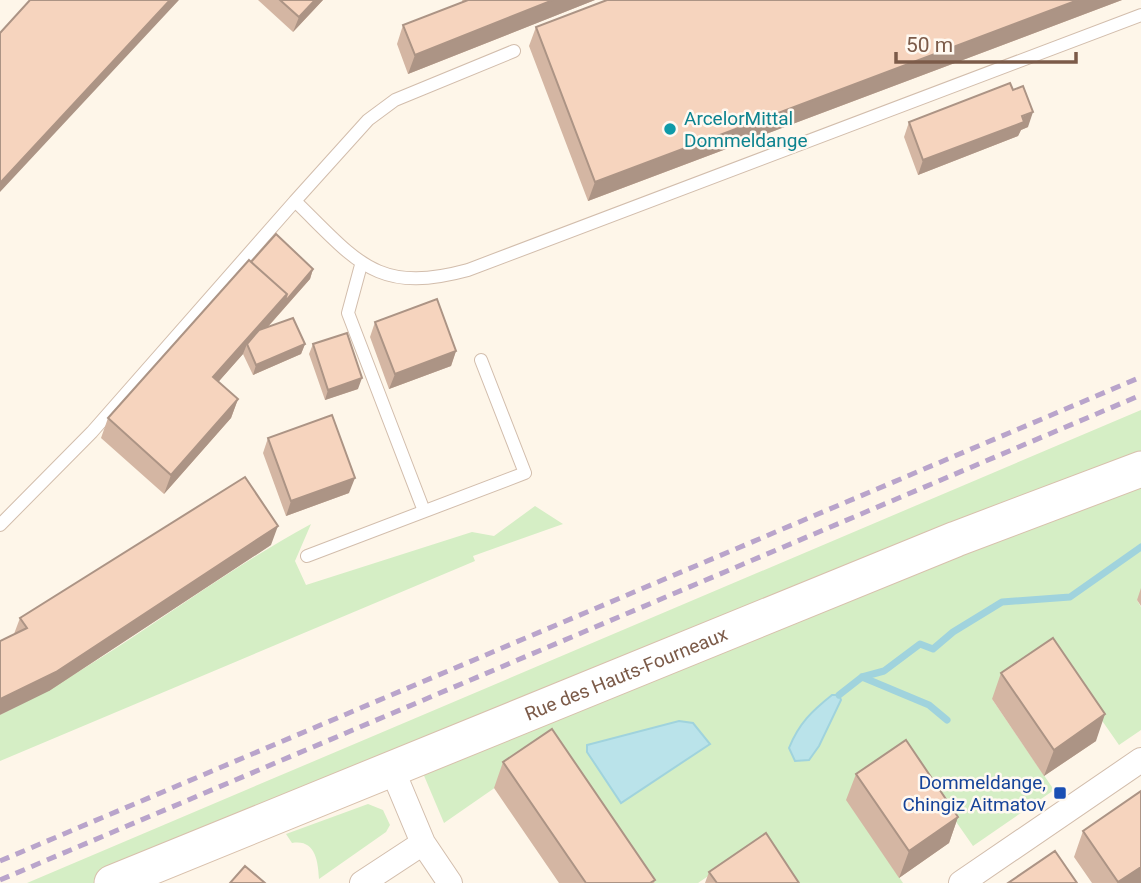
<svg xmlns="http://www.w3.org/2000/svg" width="1141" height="883" viewBox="0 0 1141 883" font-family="Roboto,sans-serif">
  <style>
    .green { fill: #d5eec5 }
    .water { fill: #bae3ea; stroke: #a0d3dd; stroke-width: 2 }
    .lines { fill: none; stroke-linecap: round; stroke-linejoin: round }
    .stream { stroke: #a0d3dd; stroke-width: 7 }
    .lane-casing { stroke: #d2bdac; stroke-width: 14 }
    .street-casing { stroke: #d2bdac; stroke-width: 26 }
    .secondary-casing { stroke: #d8c0ac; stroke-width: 37 }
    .lane { stroke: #fff; stroke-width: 12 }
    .street { stroke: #fff; stroke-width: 24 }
    .secondary { stroke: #fff; stroke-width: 35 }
    .rail { stroke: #b9a4cb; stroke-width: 5; stroke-dasharray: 10 7; stroke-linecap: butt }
    .wall { fill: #d4b6a3 }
    .shaded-wall { fill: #ac9485 }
    .building { fill: #f6d4be; stroke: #ac9485; stroke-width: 2 }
    .culture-dot { fill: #0f9aa8; stroke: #fff9f1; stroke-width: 2.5 }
    .transit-dot { fill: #1a4fb4; stroke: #fff9f1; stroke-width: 2.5 }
    .labels { text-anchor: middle; stroke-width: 5; stroke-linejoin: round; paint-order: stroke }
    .culture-label { font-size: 19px; fill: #0d838f; stroke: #fff9f1; text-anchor: start }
    .street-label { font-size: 19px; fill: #7c5b49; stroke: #fff9f1 }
    .transit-label { font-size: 19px; fill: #164399; stroke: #fff9f1; text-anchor: end }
  </style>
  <rect width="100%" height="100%" fill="#fef6e9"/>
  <!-- green -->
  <path class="green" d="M1141 410V597L1137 600 1141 607V730L1119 745 1066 669 992 699 1054 790 973 846 922 773 847 800 903 883H787L758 842 698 883H629L542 755 444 823 417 759 112 883H27Z
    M535 506 563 524 473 556 475 561 0 761V715C110 662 204 582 311 524L295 561 306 585 472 532 494 536Z
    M368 804 383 810 390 825 386 832 319 879C318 860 315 839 292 843L286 834Z"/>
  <!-- water -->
  <path class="water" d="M832 695H839L841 700 819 746 809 760 795 761 789 748C799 723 812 711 832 695Z
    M679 721 693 723 710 744 621 803 587 752V745Z"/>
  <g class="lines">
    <!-- stream -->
    <path class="stream" d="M862 677 929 705 947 720
      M839 695 862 677 884 671 920 644 933 649 953 632 1002 602 1070 597 1141 547"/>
    <!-- lane casing -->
    <g class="lane-casing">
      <path id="lane" d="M295 201 368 120 395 100 514 51
        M361 265 348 313 424 511
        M0 525 92 432 295 201C357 261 376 295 468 270L1141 15
        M307 556 525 473 481 360"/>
    </g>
    <!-- street casing -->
    <g class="street-casing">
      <path id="street" d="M392 769 423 843 450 883
        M362 883 423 843
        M961 883 1141 760"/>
    </g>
    <!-- secondary casing -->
    <g class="secondary-casing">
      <g id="secondary">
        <path id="s1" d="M112 883 956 539 1141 469"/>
      </g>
    </g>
    <!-- lane -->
    <use href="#lane" class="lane"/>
    <!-- street -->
    <use href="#street" class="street"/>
    <!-- secondary -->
    <use href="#secondary" class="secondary"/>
    <!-- rail -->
    <path class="rail" d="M0 861 1141 377
      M0 880 1141 395"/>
  </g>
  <!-- wall -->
  <path class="wall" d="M258 0H323L293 32Z
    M462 0H595L408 74 397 44 403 25 463 2Z
    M607 0H1122L588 201 529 46 536 27Z
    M909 122 1028 127 1021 130 1018 136 918 175 904 137Z
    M251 262 313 269 310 279 267 328 305 344 301 354 253 375 243 354 218 382 238 399 231 418 164 494 101 438 108 418Z
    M375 322 456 351 451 366 389 389 370 337Z
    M313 344 358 389 325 400 309 354Z
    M268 438 349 493 286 516 263 453Z
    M271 545 49 691 14 634 20 618Z
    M1141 588V606L1137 600Z
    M1001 673 1096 741 1044 776 992 699Z
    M503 762 655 880 654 883H559L494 788Z
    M856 774 958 817 949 843 899 878 846 800Z
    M1083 831 1141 883H1092L1074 857Z
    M709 872 799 883H705Z"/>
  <!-- shaded-wall -->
  <path class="shaded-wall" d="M170 0H179L0 192V183Z
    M315 0H323L293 32 299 17Z
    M553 0H595L408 74 415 55Z
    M1078 0H1122L588 201 595 182Z
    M1033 112 1028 127 1021 130 1018 136 918 175 923 160Z
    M313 269 310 279 249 348 247 344 243 354 206 396 213 377 287 294Z
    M305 344 301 354 253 375 256 365Z
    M456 351 451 366 389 389 395 374Z
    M362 378 358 389 325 400 328 390Z
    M238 399 231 418 164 494 171 475Z
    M355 478 349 493 286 516 291 501Z
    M278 526 271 545 49 691 0 715V699Z
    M1105 714 1096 741 1044 776 1054 750Z
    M958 817 949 843 899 878 909 851Z
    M1141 867V883H1118V882Z"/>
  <!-- building -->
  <path class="building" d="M30 0H170L0 183V33Z
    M280 0H315L299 17Z
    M468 0H553L415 55 403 25Z
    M607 0H1078L595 182 536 27Z
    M1010 83 1013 90 1023 86 1033 112 1022 116 1024 122 923 160 909 122Z
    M276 234 313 269 284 303 287 294 251 262Z
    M249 260 287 294 213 377 238 399 171 475 108 418Z
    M437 299 456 351 395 374 375 322Z
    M293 318 305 344 256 365 247 344 259 330Z
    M347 333 362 378 328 390 313 344Z
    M332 415 355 478 291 501 268 438Z
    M245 477 278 526 56 672 0 699V641L27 628 20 618Z
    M1053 638 1105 714 1054 750 1001 673Z
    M552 729 655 880 650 883H586L503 762Z
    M906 740 958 817 909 851 856 774Z
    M1141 791V867L1118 882 1083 831Z
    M766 833 799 883H717L709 872Z
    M1055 851 1077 883H1008Z
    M245 866 265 883H230Z"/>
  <!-- markers -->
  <circle class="culture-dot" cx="670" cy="129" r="7"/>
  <rect class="transit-dot" x="1053" y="786" width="14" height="14" rx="3.5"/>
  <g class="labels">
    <!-- culture labels -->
    <g class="culture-label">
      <text x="684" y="125">ArcelorMittal<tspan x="684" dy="22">Dommeldange</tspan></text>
    </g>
    <!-- street labels -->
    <g class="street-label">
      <text dy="7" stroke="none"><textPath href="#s1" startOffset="555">Rue des Hauts-Fourneaux</textPath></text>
    </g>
    <!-- transit labels -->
    <g class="transit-label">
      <text x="1046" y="789">Dommeldange,<tspan x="1046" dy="22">Chingiz Aitmatov</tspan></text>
    </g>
  </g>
  <!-- scale -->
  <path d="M896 52v10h180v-10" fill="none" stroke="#7c5b49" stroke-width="3.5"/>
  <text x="906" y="52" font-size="21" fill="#7c5b49" stroke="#fff9f1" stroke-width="5" paint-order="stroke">50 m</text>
</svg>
